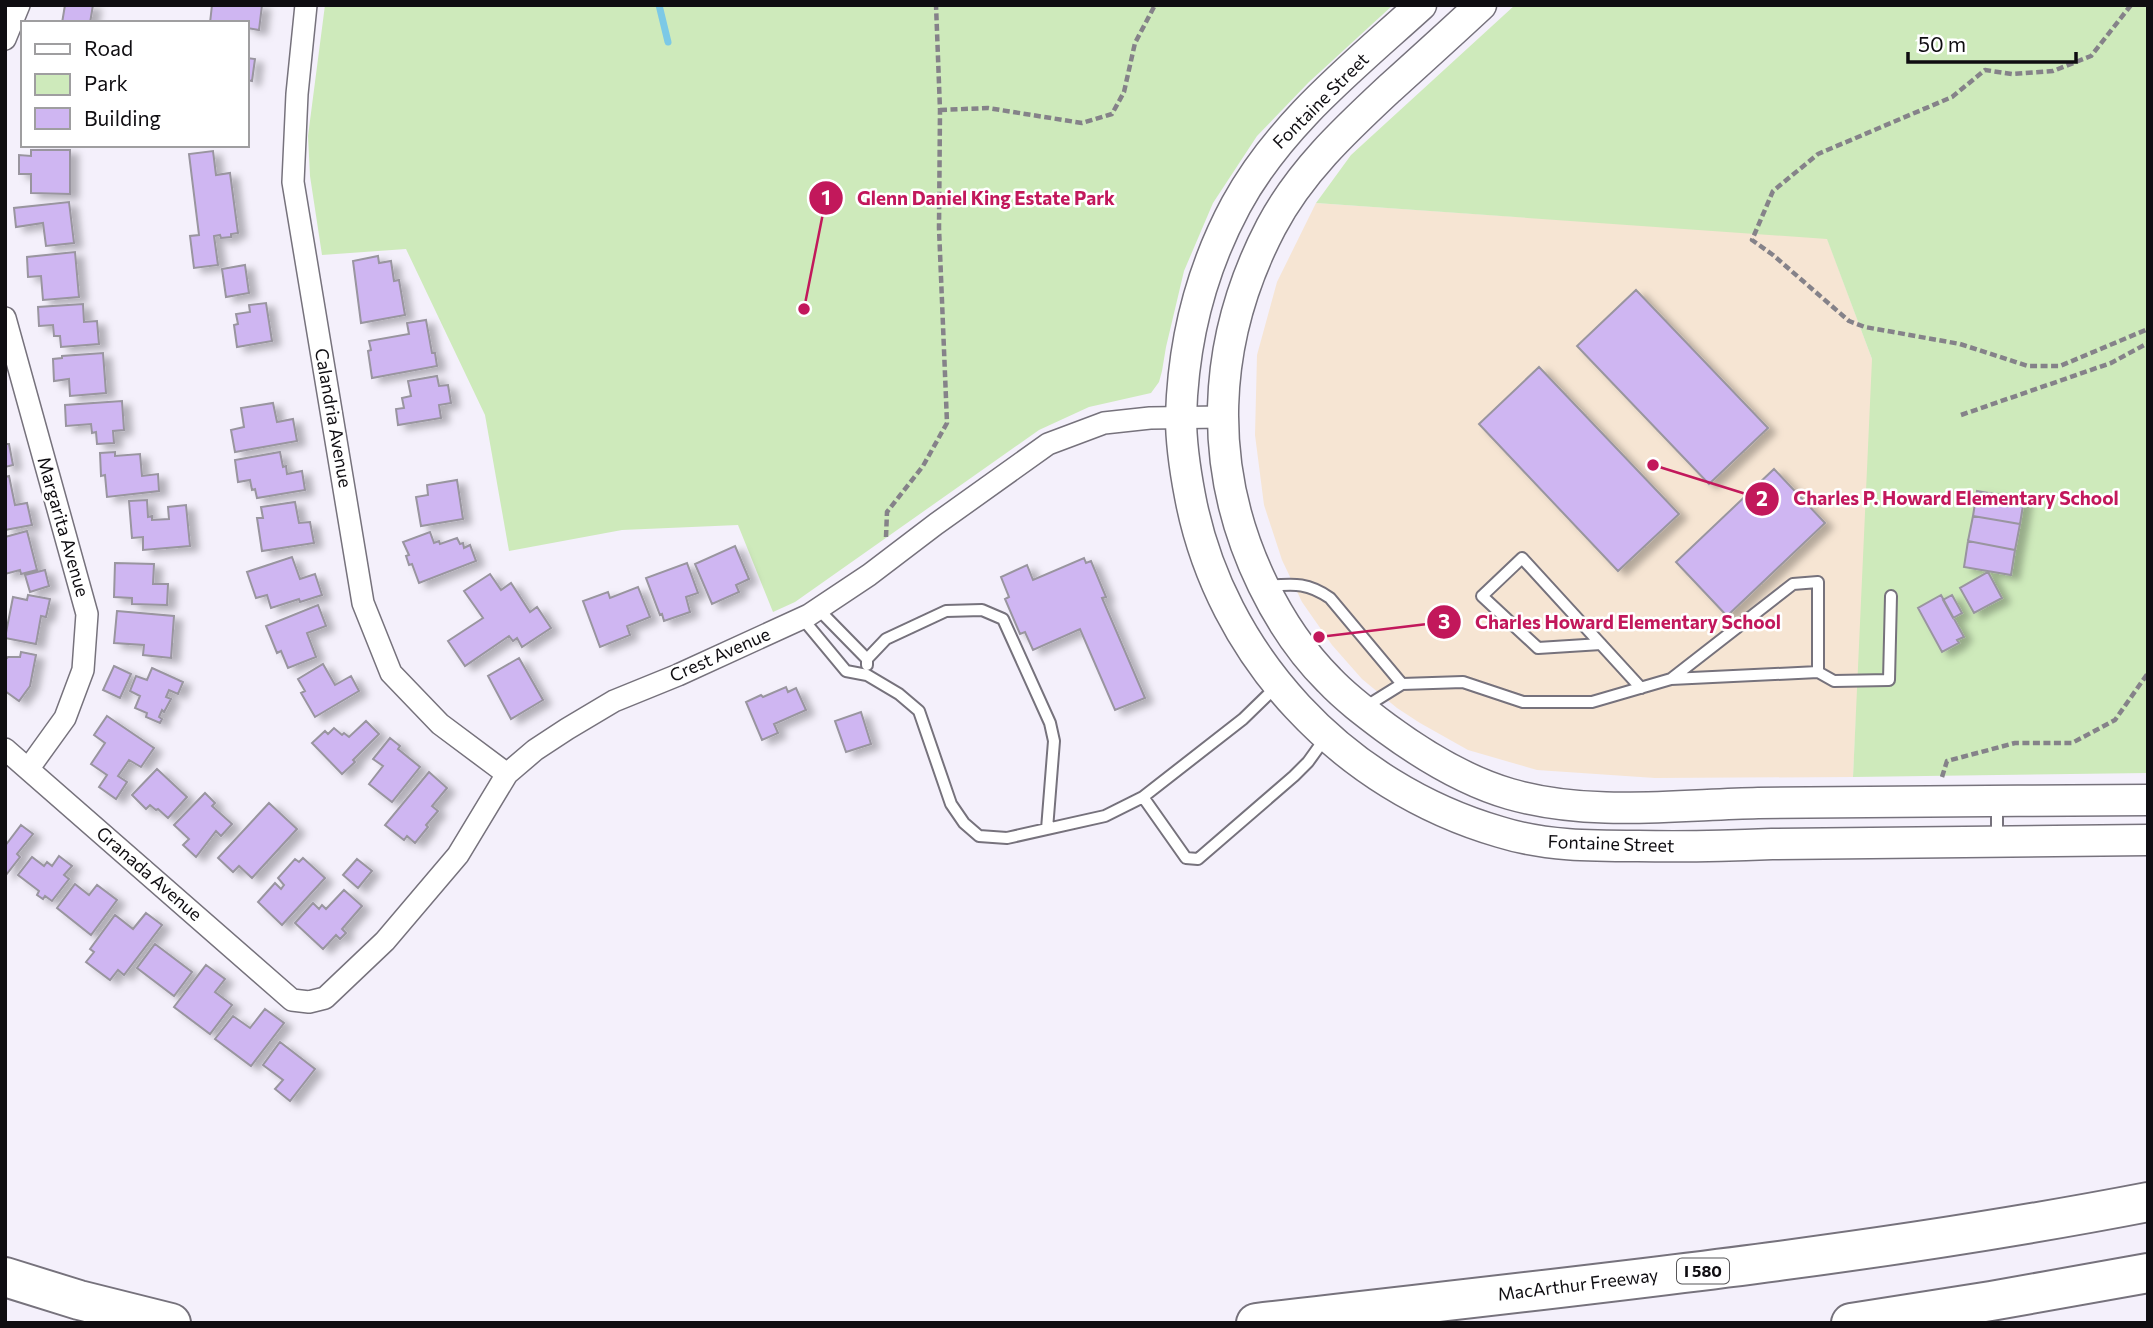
<svg xmlns="http://www.w3.org/2000/svg" width="2153" height="1328" viewBox="0 0 2153 1328" font-family="Commissioner,sans-serif">
  <style>
    .education { fill: #f6e5d3 }
    .green { fill: #ceeabb }
    .lines { fill: none; stroke-linecap: round; stroke-linejoin: round }
    .stream { stroke: #7cc9e6; stroke-width: 7 }
    .building { fill: #cfb6f2; stroke: #99959f; stroke-width: 2; filter: url(#shadow) }
    .lane-casing { stroke: #76727c; stroke-width: 14 }
    .street-casing { stroke: #76727c; stroke-width: 24 }
    .secondary-casing { stroke: #76727c; stroke-width: 33 }
    .highway-casing { stroke: #76727c; stroke-width: 42 }
    .path { stroke: #858289; stroke-width: 4.5; stroke-dasharray: 7 3.5; stroke-linecap: butt }
    .lane { stroke: #fff; stroke-width: 10 }
    .street { stroke: #fff; stroke-width: 21 }
    .secondary { stroke: #fff; stroke-width: 30 }
    .highway { stroke: #fff; stroke-width: 38 }
    .labels { text-anchor: middle; stroke-width: 5; stroke-linejoin: round; paint-order: stroke }
    .shield { fill: #fff; stroke: #575658; stroke-width: 2 }
    .shield-label { font-size: 16px; font-weight: bold; fill: #0f0d11 }
    .street-label { font-size: 18px; fill: #0f0d11; stroke: #fff }
    .leader { fill: none; stroke: #c2185b; stroke-width: 2.5 }
    .callout-dot { fill: #c2185b; stroke: #fff; stroke-width: 2.5 }
    .mark-label { font-size: 21px; text-anchor: middle; font-weight: bold; fill: #fff }
    .callout-label { font-size: 19px; text-anchor: middle; font-weight: bold; fill: #c2185b; stroke: #fff; stroke-width: 5; stroke-linejoin: round; paint-order: stroke }
  </style>
  <defs>
    <filter id="shadow"><feDropShadow dx="8" dy="4.5" stdDeviation="3.5" flood-color="#0004"/></filter>
  </defs>
  <rect width="100%" height="100%" fill="#f4f0fb"/>
  <!-- education -->
  <path class="education" d="M1316 203 1827 238 1872 359 1907 361 1856 718 1853 777 1655 778 1537 770 1468 750 1420 723 1397 708 1362 679 1332 645 1302 602 1282 560 1264 505 1255 435 1257 355 1277 282Z"/>
  <!-- green -->
  <path class="green" d="M325 5H1393L1309 82 1257 136 1213 203 1184 271 1166 347 1162 371 1159 382 1151 393 1089 407 1039 430 795 602 773 612 738 525 622 530 509 551 485 415 406 249 322 255 310 176 308 136Z
    M1515 5H2148V773L1853 777 1872 359 1827 239 1316 203 1351 155Z"/>
  <g class="lines">
    <!-- stream -->
    <path class="stream" d="M659 5 668 42"/>
  </g>
  <!-- building -->
  <path class="building" d="M65 5H93L90 23H62Z
    M212 5H262L259 30 247 28V23H210Z
    M247 58 255 59 252 81 247 80Z
    M31 150H70V194L31 193V174H19V155L31 156Z
    M213 151 216 175 230 173 238 233 231 234V237L221 238 220 235 214 236 218 265 194 268 190 236 199 235 189 154Z
    M69 202 74 243 46 246 43 223 16 227 14 208Z
    M75 252 79 297 43 300 41 276 28 277 27 257Z
    M378 256 379 263 391 261 394 281 399 280 405 315 361 323 353 261Z
    M245 265 249 293 226 297 222 269Z
    M1636 290 1768 428 1709 484 1577 346Z
    M266 303 272 341 237 347 234 325 238 324 236 314 250 312 249 305Z
    M83 304 84 322 97 321 99 344 61 347 60 336H54L53 325 39 326 38 307Z
    M426 320 432 353H435L437 366 372 378 368 351 371 350 369 341 409 334 407 323Z
    M103 353 106 393 70 396 69 379 54 381 53 359 62 358V356Z
    M1539 367 1679 514 1618 571 1479 424Z
    M437 376 439 386 448 385 451 403 439 405 441 418 398 425 396 409 404 408 402 398 411 396 408 381Z
    M122 401 124 430 113 431 114 443 97 444 96 432 92 433 91 424 66 426 65 405Z
    M273 403 277 422 293 419 297 441 235 452 231 430 244 427 241 408Z
    M5 444H9L13 465 5 467Z
    M115 452V456L140 454 142 476 158 474 159 491 107 497 105 475 101 476 100 453Z
    M280 452 283 467 286 466 287 474 302 471 305 490 257 498 255 489 252 490 250 480 238 482 235 460Z
    M1774 469 1825 523 1727 616 1676 562Z
    M9 476 15 505 27 503 32 525 5 530V477Z
    M457 480 463 519 421 526 416 497 428 495 427 485Z
    M1977 491 2024 499 2020 524 1973 516Z
    M147 500 148 517 152 516V520L169 519 168 507 186 505 190 546 143 550V537L132 538 129 501Z
    M295 502 299 523 310 522 314 543 262 551 257 518H263L261 507Z
    M1973 516 2020 524 2015 550 1968 541Z
    M27 531 37 570 21 574 20 570 5 574V537Z
    M430 532 434 543 439 541 440 544 457 538 460 544 463 543 464 548 470 545 476 561 419 583 412 564 409 565 406 556 409 555 403 542Z
    M1968 541 2015 550 2011 575 1964 567Z
    M735 546 749 579 736 585 739 592 712 604 695 564Z
    M292 557 300 579 315 574 322 595 300 602 299 599 271 608 267 595 256 598 247 572Z
    M1084 558 1086 563 1091 561 1106 597 1102 598 1145 698 1115 710 1080 629 1033 650 1025 632 1020 634 1005 599 1009 597 1001 577 1027 565 1033 580Z
    M115 563 154 564 153 584H168L167 605 132 604V598L114 597Z
    M687 563 698 593 686 597 690 612 664 621 662 614 660 615 646 578Z
    M45 570 49 586 30 592 25 575Z
    M1988 572 2002 598 1974 613 1960 588Z
    M490 574 501 590 511 583 530 612 537 607 551 628 522 647 517 638 513 641 509 636 465 666 448 641 483 618 464 591Z
    M638 587 650 617 627 626 630 635 600 647 583 601 608 592 610 598Z
    M28 595 50 599 46 617 41 616 36 644 5 638 13 597 27 600Z
    M1941 595 1964 637 1957 640 1959 643 1942 652 1918 608Z
    M1952 595 1962 613 1953 618 1943 600Z
    M318 605 326 626 307 633 316 657 288 668 281 651 277 653 266 626Z
    M117 611 174 616 171 658 143 655 144 645 114 643Z
    M21 652 36 655 30 686 19 701 5 691V660L8 657H20Z
    M519 658 543 700 511 719 488 676Z
    M323 664 335 685 351 676 359 691 315 717 301 693 305 691 298 679Z
    M114 666 131 674 120 698 103 690Z
    M152 668 183 682 178 694 169 690 166 697 171 699 164 712 162 710 159 717 162 719 160 723 146 717 147 713 135 708 140 696 130 691 136 676 147 680Z
    M786 687 788 692 796 688 806 710 774 724 778 733 762 740 746 702 761 695 763 697Z
    M861 712 871 744 846 752 835 721Z
    M107 716 154 748 141 767 129 760 118 776 127 782 116 799 99 787 107 775 91 764 105 743 94 735Z
    M366 721 379 734 353 760 355 762 342 774 312 743 325 731 328 734 334 728 342 735 344 733 349 737Z
    M390 738 400 746 398 749 420 767 392 802 369 784 383 766 373 759Z
    M157 769 187 797 168 818 158 809 156 810 150 805 146 809 132 795Z
    M429 772 447 788 432 806 438 811 426 825 428 827 415 843 407 836 404 840 385 825Z
    M205 793 215 803 212 806 232 824 221 836 216 831 196 857 183 845 189 839 174 825Z
    M269 803 297 829 252 878 239 866 233 872 218 858Z
    M21 825 33 834 17 854 20 857 6 875 5 846Z
    M59 856 72 866 64 875 69 879 52 901 45 896 43 899 37 895 39 891 18 875 32 857 44 866 47 862 52 866Z
    M303 858 325 878 282 925 258 902 275 883 281 889 284 885 278 878 295 859 299 862Z
    M357 859 372 871 358 888 343 875Z
    M75 884 89 895 97 885 117 900 91 935 57 908Z
    M344 890 362 906 342 929 346 933 340 939 336 935 323 949 295 923 313 903 319 909 322 905 326 909Z
    M146 913 162 925 124 975 118 970 110 980 86 962 94 952 90 949 115 915 133 929Z
    M155 944 192 972 174 996 137 968Z
    M206 965 225 979 215 992 232 1005 210 1034 174 1007Z
    M265 1009 284 1023 251 1066 215 1039 233 1016 250 1028Z
    M280 1042 315 1069 290 1101 275 1089 283 1080 263 1065Z"/>
  <g class="lines">
    <!-- lane casing -->
    <g class="lane-casing">
      <path id="lane" d="M1266 586C1294 584 1307 582 1330 598L1402 684
        M818 609 867 659V665
        M802 618 846 671 867 675 899 694 919 711 951 804 964 823 979 836 1007 838 1105 816 1143 797 1243 719 1277 686
        M1601 644 1538 648 1482 596 1522 558 1641 688
        M867 659 886 639 946 611 982 610 1003 619 1050 723 1054 741 1047 829
        M1671 679 1793 584 1818 582V672
        M1365 707 1402 684 1463 682 1523 702H1592L1671 679 1818 672 1834 681 1889 680 1891 596
        M1143 797 1186 858 1198 859 1294 776 1308 762 1326 737
        M1997 803V840"/>
    </g>
    <!-- street casing -->
    <g class="street-casing">
      <path id="street" d="M306 5 297 94 293 182 363 603 391 673 440 724 507 774
        M5 39 19 5
        M5 318 87 614 83 670 65 718 29 768
        M5 749 292 1000 309 1002 325 998 385 941 458 855 507 774 535 750 567 729 614 701 678 675 809 615 869 575 936 524 1048 444 1104 423 1150 418 1222 417"/>
    </g>
    <!-- secondary casing -->
    <g class="secondary-casing">
      <path id="secondary" d="M1421 5C1354 66 1280 124 1236 205 1201 270 1183 343 1181 417 1181 443 1185 470 1190 496 1220 656 1344 787 1500 832 1545 846 1591 846 1638 846 1683 847 1727 846 1772 844L2148 840
        M1481 5C1451 33 1420 61 1389 89 1344 131 1300 172 1271 227 1211 342 1206 468 1263 585 1280 620 1302 653 1329 680 1346 698 1366 713 1386 728 1424 756 1465 781 1510 794 1590 817 1676 805 1758 803 1888 801 2018 801 2148 800"/>
    </g>
    <!-- highway casing -->
    <g class="highway-casing">
      <path id="highway" d="M5 1277 79 1300 171 1323
        M1256 1323C1554 1288 1853 1259 2148 1202
        M1851 1323 1991 1301 2148 1273"/>
    </g>
    <!-- path -->
    <path class="path" d="M2131 5 2091 56 2053 71 2012 74 1985 70 1952 97 1818 154 1773 191 1752 240 1773 255 1849 321 1865 327 1960 344 2028 366H2060L2148 329
      M940 110 988 108 1082 123 1112 114 1124 92 1135 43 1155 5
      M1961 415 2111 363 2148 343
      M886 537 887 512 923 466 947 423 939 228 940 110 936 5
      M1942 777 1947 761 2015 743H2072L2115 720 2148 673"/>
    <!-- lane -->
    <use href="#lane" class="lane"/>
    <!-- street -->
    <use href="#street" class="street"/>
    <!-- secondary -->
    <use href="#secondary" class="secondary"/>
    <!-- highway -->
    <use href="#highway" class="highway"/>
  </g>
  <g class="labels">
    <!-- shield labels -->
    <rect class="shield" x="1677" y="1258.5" width="52" height="25" rx="5"/>
    <g class="shield-label">
      <text x="1703" y="1277">I 580</text>
    </g>
    <!-- street labels -->
    <g class="street-label">
      <text transform="translate(1321 101) rotate(-45)" y="6">Fontaine Street</text>
      <text transform="translate(333 418) rotate(80)" y="6">Calandria Avenue</text>
      <text transform="translate(63 527) rotate(74)" y="6">Margarita Avenue</text>
      <text transform="translate(720 655) rotate(-24)" y="6">Crest Avenue</text>
      <text transform="translate(1611 844) rotate(2)" y="6">Fontaine Street</text>
      <text transform="translate(149 874) rotate(41)" y="6">Granada Avenue</text>
      <text transform="translate(1578 1285) rotate(-7)" y="6">MacArthur Freeway</text>
    </g>
  </g>
  <!-- callouts -->
  <path class="leader" d="M804 309L826 198M1653 465L1762 499M1319 637L1444 622"/>
  <g class="callout-dot">
    <circle cx="804" cy="309" r="7"/>
    <circle cx="1653" cy="465" r="7"/>
    <circle cx="1319" cy="637" r="7"/>
    <circle cx="826" cy="198" r="18"/>
    <circle cx="1762" cy="499" r="18"/>
    <circle cx="1444" cy="622" r="18"/>
  </g>
  <g class="mark-label">
    <text x="826" y="205">1</text>
    <text x="1762" y="506">2</text>
    <text x="1444" y="629">3</text>
  </g>
  <g class="callout-label">
    <text x="986" y="205">Glenn Daniel King Estate Park</text>
    <text x="1956" y="505">Charles P. Howard Elementary School</text>
    <text x="1628" y="629">Charles Howard Elementary School</text>
  </g>
  <!-- border -->
  <rect width="2153" height="1328" fill="none" stroke="#0f0d11" stroke-width="14"/>
  <!-- legend -->
  <rect x="21" y="21" width="228" height="126" fill="#ffffff" stroke="#9f9ea0" stroke-width="2"/>
  <rect x="35" y="44" width="35" height="10" fill="#ffffff" stroke="#9f9ea0" stroke-width="2"/>
  <text x="84" y="56" font-size="21" fill="#0f0d11">Road</text>
  <rect x="35" y="74" width="35" height="21" fill="#ceeabb" stroke="#9f9ea0" stroke-width="2"/>
  <text x="84" y="91" font-size="21" fill="#0f0d11">Park</text>
  <rect x="35" y="108" width="35" height="21" fill="#cfb6f2" stroke="#9f9ea0" stroke-width="2"/>
  <text x="84" y="126" font-size="21" fill="#0f0d11">Building</text>
  <!-- scale -->
  <path d="M1908 52v10h168v-10" fill="none" stroke="#0f0d11" stroke-width="3.5"/>
  <text x="1918" y="52" font-size="21" fill="#0f0d11" stroke="#ffffff" stroke-width="5" paint-order="stroke">50 m</text>
</svg>
